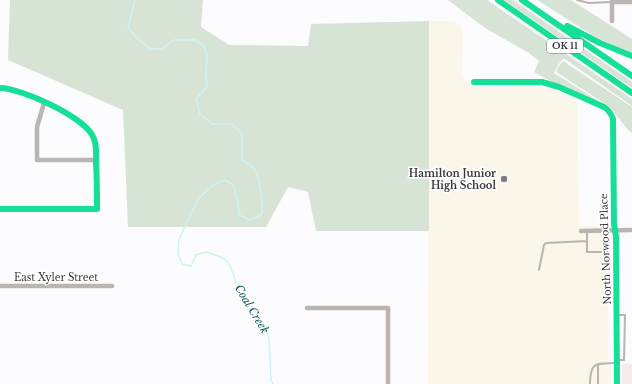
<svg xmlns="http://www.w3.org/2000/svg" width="632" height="384" viewBox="0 0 632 384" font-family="'Libre Baskerville',serif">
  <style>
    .industrial { fill: #f5ebed }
    .education { fill: #faf6ea }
    .green { fill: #d7e3d5 }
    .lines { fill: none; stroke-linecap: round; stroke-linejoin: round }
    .stream { stroke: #cff3f5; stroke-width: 1.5 }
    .lane { stroke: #bab4b2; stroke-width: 2 }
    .street { stroke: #bab4b2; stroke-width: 4.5 }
    .fast { stroke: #16e098; stroke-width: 6 }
    .poi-dot { fill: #7f7b81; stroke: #fff; stroke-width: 1.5 }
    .labels { text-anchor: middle; stroke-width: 3; stroke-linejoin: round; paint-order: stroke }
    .shield { fill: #fff; stroke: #767278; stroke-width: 1 }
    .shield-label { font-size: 9px; font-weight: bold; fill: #3c363e }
    .poi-label { font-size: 10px; font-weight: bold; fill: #3c363e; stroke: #fff; text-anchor: end }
    .street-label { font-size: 10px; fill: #3c363e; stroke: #fff }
    .water-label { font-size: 11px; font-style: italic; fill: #165a5e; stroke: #fff }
  </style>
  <rect width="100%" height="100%" fill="#fcfbfd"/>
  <!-- industrial -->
  <path class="industrial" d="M622 364H632V384H622Z"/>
  <!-- education -->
  <path class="education" d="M429 21H452L460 25 463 33 462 75 466 82 478 87 535 86 552 89 577 101 579 226H609L608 357 611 369V384H428Z"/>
  <!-- green -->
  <path class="green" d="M10 0H203L201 27 229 45 308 46 311 24 429 21V231H316L308 192 288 187 266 227H128L123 110 8 60Z
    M448 0H487L632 99V106L565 59H563L558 65 554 73 603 104 602 105 569 88 550 81 534 72 539 61 529 53 485 28Z
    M504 0H513L632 82V88Z
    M537 0H571L632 39V53L597 38Z
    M563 61 632 107V133L628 130 610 107 556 72 558 67Z"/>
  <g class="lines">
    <!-- stream -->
    <path class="stream" d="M135 0 128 27 136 37 150 49H162L174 40H196L204 46 207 56 206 73 207 86 196 99 200 114 212 124H231L242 133V160C245 162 250 164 253 167 260 176 263 203 262 214L250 220 239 215 238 202 233 185 225 180 213 185 198 199 179 239 178 254 182 264 191 266 196 255 206 252 221 257 228 262 234 276 238 291 251 305 263 324 269 338 271 380 273 384"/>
    <!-- lane -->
    <path class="lane" d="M577 0 589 3 611 2
      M587 232V252H608
      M539 270 544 245 546 243 587 241
      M618 360H624L625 315H618
      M598 364V384
      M590 384C590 361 596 364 617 363"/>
    <!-- street -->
    <path class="street" d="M612 0V21
      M612 2H632
      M44 103 37 127V160H97
      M581 231 632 230
      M0 286H112
      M307 308H388V384"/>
    <!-- fast -->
    <path class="fast" d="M498 0 632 93
      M522 0 632 76
      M567 26 600 43 632 56
      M474 82H542L559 87 604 107C609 110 611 113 613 119L614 224 616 236 617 384
      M0 88C21 88 88 118 94 139 97 146 96 155 96 163 97 178 97 194 97 209H0"/>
  </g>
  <!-- markers -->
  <circle class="poi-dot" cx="504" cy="179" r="4"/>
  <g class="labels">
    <!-- shield labels -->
    <rect class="shield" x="547" y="39" width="36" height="14" rx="3"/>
    <g class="shield-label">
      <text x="565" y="49">OK 11</text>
    </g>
    <!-- poi labels -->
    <g class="poi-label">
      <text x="496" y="177">Hamilton Junior<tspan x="496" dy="12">High School</tspan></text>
    </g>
    <!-- street labels -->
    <g class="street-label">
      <text transform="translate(605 249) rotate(-92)" y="4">North Norwood Place</text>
      <text x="56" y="281">East Xyler Street</text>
    </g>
    <!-- water labels -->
    <g class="water-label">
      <text transform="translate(252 309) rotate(59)" y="4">Coal Creek</text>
    </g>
  </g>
</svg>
